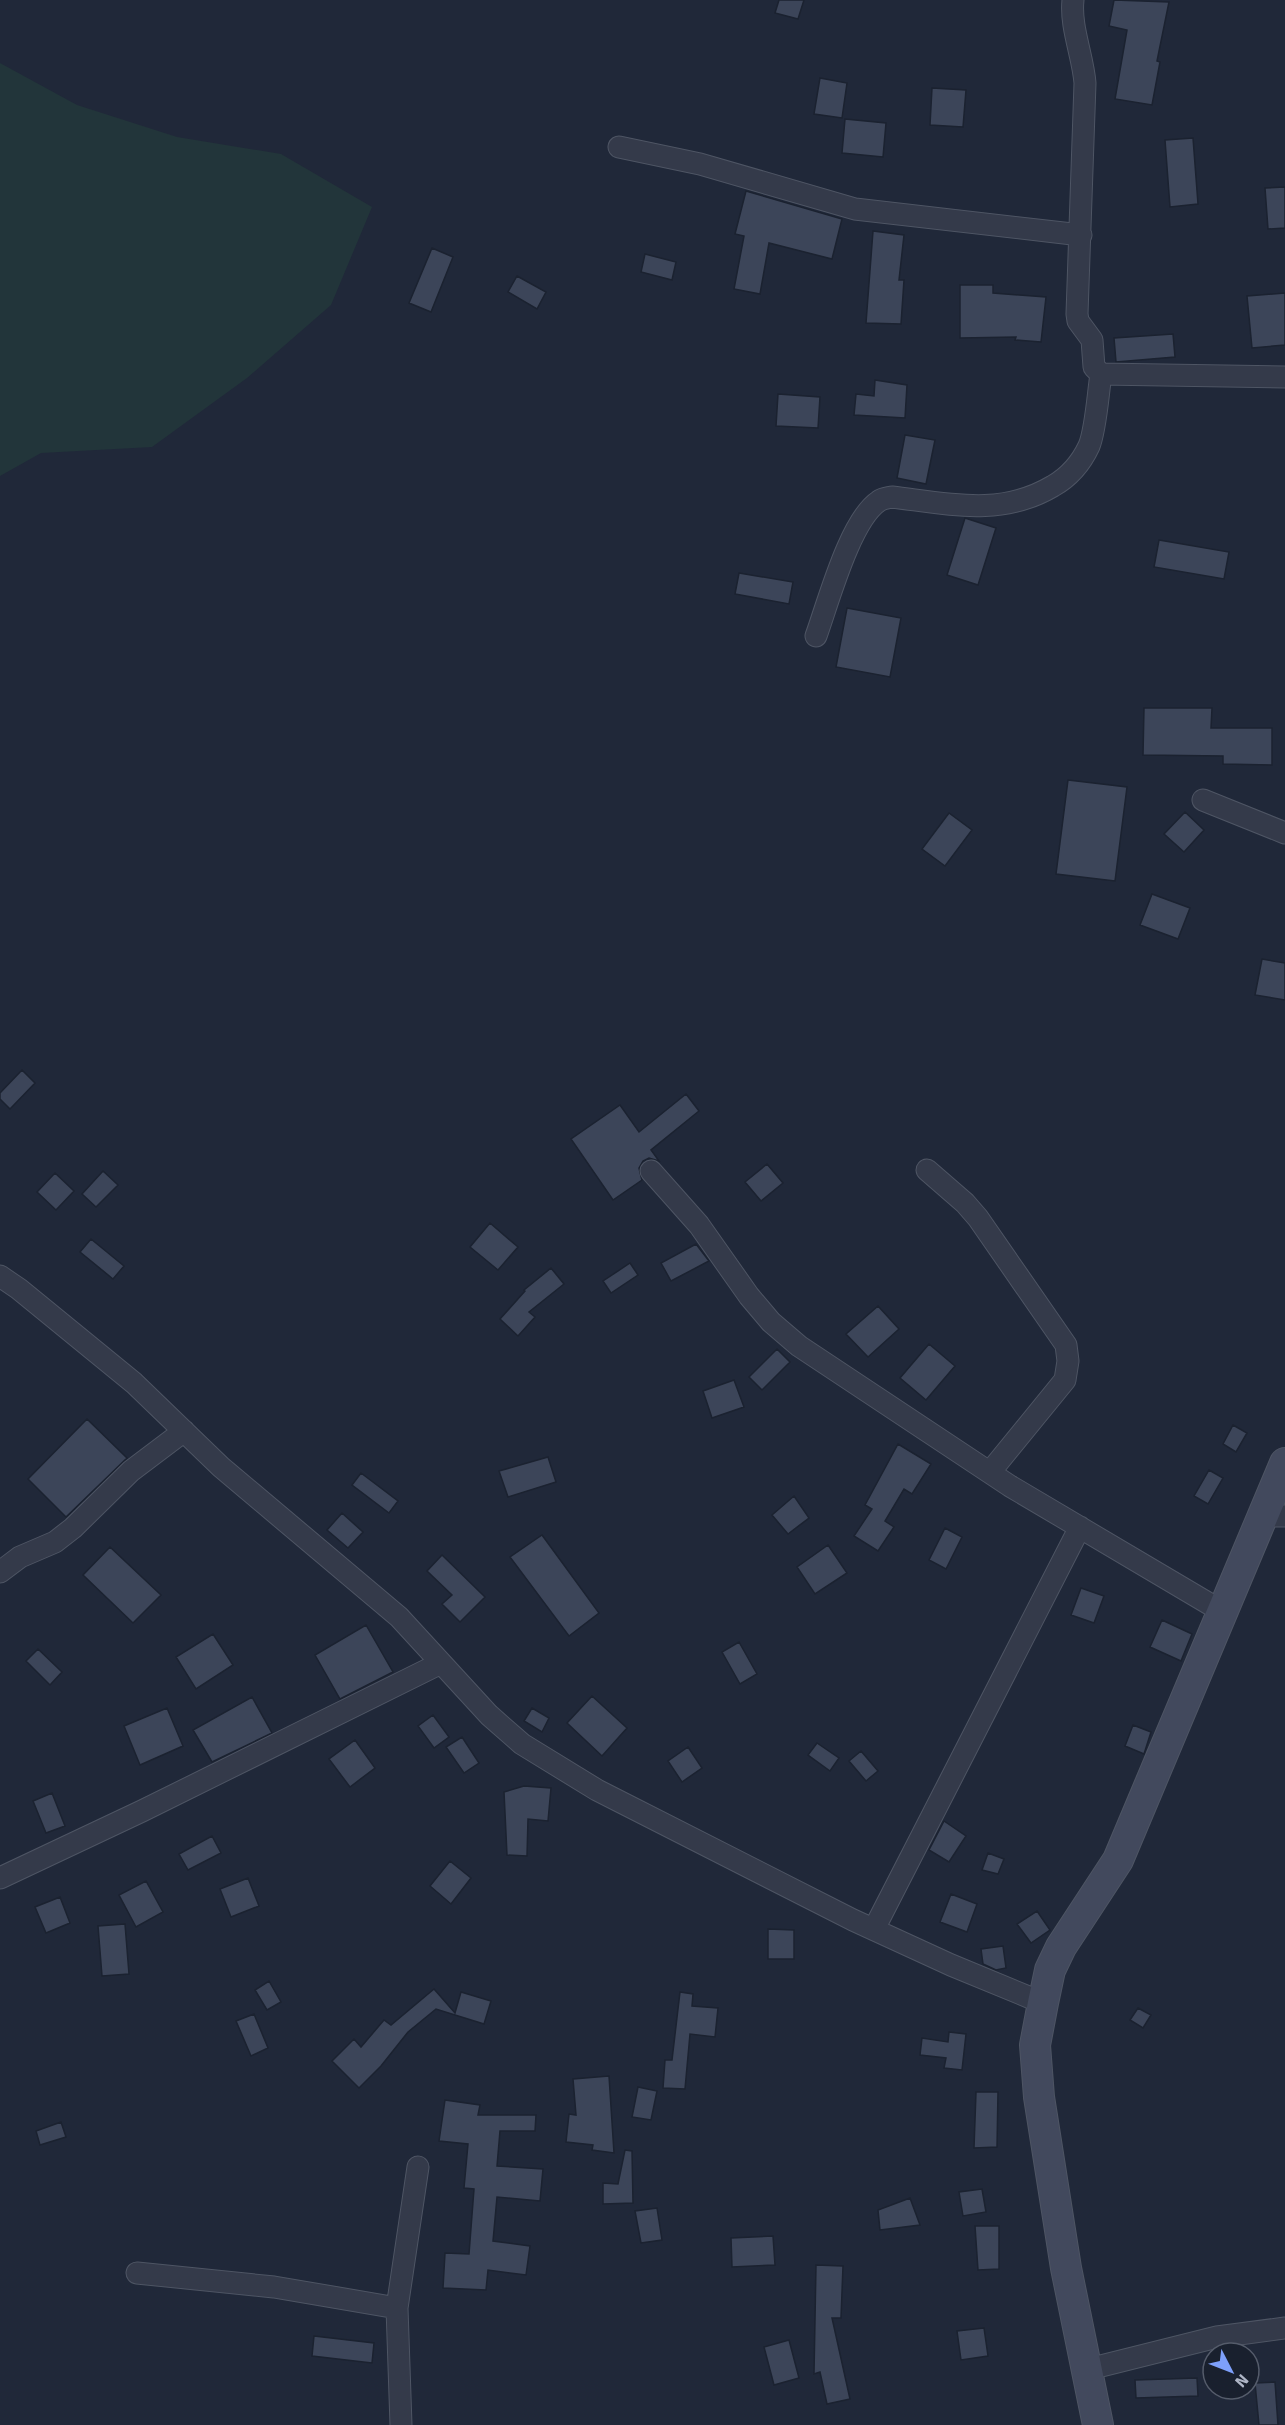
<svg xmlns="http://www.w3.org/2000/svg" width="1285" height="2425" viewBox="0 0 1285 2425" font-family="Signika,sans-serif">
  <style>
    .green { fill: #22353a }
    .building { fill: #3c4559; stroke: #1b2230; stroke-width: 1.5 }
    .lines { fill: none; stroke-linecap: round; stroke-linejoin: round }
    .street-casing { stroke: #4e5564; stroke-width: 23 }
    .secondary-casing { stroke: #4e5564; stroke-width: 32 }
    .street { stroke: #343a4a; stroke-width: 21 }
    .secondary { stroke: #42495d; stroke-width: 30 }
  </style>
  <rect width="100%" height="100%" fill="#202839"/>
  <!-- green -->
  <path class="green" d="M0 63 77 105 177 137 281 154 372 207 331 305 247 378 152 447 41 453 0 476Z"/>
  <!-- building -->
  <path class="building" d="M779 0H804L798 19 775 13Z
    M1114 0 1169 2 1157 61 1160 62 1152 105 1115 99 1127 30 1109 26Z
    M820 78 847 83 842 118 814 114Z
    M932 88 966 90 963 127 930 125Z
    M845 119 886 123 883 157 842 153Z
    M1193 138 1198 204 1170 207 1165 140Z
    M1285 187V228L1268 229 1265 188Z
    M746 191 842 219 832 259 769 243 760 294 734 289 744 236 735 234Z
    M873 231 904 235 899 280H904L901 324 866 323Z
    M432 248 453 257 431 312 409 303Z
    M645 254 676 262 672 280 641 272Z
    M517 276 546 292 537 309 508 292Z
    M960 285H993V293L1046 297 1041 342 1015 340 1016 337 960 338Z
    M1285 293V345L1252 348 1247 296Z
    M1173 334 1175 357 1116 362 1114 338Z
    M875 380 907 385 905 418 854 415 856 394 874 396Z
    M778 394 820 397 818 428 776 426Z
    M905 435 935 440 926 484 897 478Z
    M965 518 996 528 978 585 947 575Z
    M1159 540 1229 552 1224 579 1154 567Z
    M739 573 793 582 789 604 735 594Z
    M847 608 901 618 890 677 836 667Z
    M1144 708H1212L1211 728H1272V765L1223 764V756L1143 755Z
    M1068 780 1127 787 1115 881 1056 874Z
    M1185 812 1204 830 1184 852 1164 834Z
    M949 813 972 830 945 866 922 849Z
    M1152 894 1190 908 1178 939 1140 925Z
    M1262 959 1285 963V1000L1255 995Z
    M22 1070 35 1083 10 1109 0 1099V1093Z
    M686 1094 699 1111 651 1150 659 1161 649 1158 643 1161 639 1168 642 1180 613 1200 571 1139 620 1105 639 1132Z
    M767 1164 783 1183 761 1201 745 1182Z
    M103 1171 118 1185 96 1207 82 1194Z
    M55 1173 74 1191 56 1210 37 1192Z
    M490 1223 518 1247 498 1270 470 1247Z
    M91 1239 124 1266 113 1279 80 1252Z
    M696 1244 709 1261 671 1281 661 1263Z
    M630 1263 638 1275 611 1293 603 1281Z
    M551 1268 564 1284 529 1312 535 1317 518 1336 500 1319 525 1291 524 1290Z
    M878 1306 899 1329 868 1357 846 1334Z
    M929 1344 955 1366 926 1400 900 1378Z
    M777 1349 790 1362 762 1390 749 1377Z
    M734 1380 744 1407 712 1418 703 1391Z
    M87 1419 127 1458 66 1517 28 1479Z
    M1233 1425 1247 1433 1236 1452 1223 1444Z
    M898 1444 931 1464 912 1494 904 1489 885 1521 894 1527 878 1551 854 1536 872 1509 865 1505Z
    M548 1457 556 1482 508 1497 499 1471Z
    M1209 1470 1223 1478 1208 1504 1194 1496Z
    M361 1473 398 1501 389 1513 352 1485Z
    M794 1496 809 1518 788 1534 772 1515Z
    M342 1513 363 1532 348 1548 327 1530Z
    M945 1528 962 1537 946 1569 929 1560Z
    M542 1535 599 1613 569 1636 510 1557Z
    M828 1545 847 1573 815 1594 797 1567Z
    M110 1547 161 1595 133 1623 83 1575Z
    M442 1555 485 1597 460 1622 442 1604 452 1595 427 1571Z
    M1081 1588 1104 1596 1094 1623 1071 1615Z
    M1162 1620 1192 1634 1181 1661 1150 1647Z
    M366 1625 393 1672 340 1699 315 1655Z
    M213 1634 233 1665 196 1689 176 1657Z
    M739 1642 757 1674 740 1684 722 1652Z
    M38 1649 62 1672 50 1685 26 1661Z
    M592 1696 627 1728 602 1756 567 1723Z
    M252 1697 272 1733 212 1762 193 1730Z
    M167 1708 183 1746 140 1765 124 1726Z
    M532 1708 549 1718 542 1732 524 1721Z
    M433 1715 449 1737 434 1748 418 1726Z
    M1133 1725 1151 1732 1144 1754 1125 1746Z
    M462 1737 479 1763 464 1773 446 1747Z
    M355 1740 375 1768 350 1787 329 1759Z
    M817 1743 839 1758 830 1771 808 1755Z
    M688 1747 702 1768 682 1782 668 1761Z
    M861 1751 878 1771 866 1781 849 1761Z
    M524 1786 551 1788 548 1821 528 1819 527 1856 507 1855 504 1792Z
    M52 1793 65 1826 46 1833 33 1801Z
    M944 1821 966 1836 949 1862 929 1850Z
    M212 1836 221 1853 188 1870 179 1854Z
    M988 1853 1004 1859 998 1874 982 1870Z
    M450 1861 471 1878 451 1904 430 1886Z
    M248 1878 259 1906 231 1917 220 1889Z
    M146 1881 163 1912 136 1927 119 1895Z
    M951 1894 977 1904 967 1932 940 1922Z
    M60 1897 70 1923 46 1933 35 1907Z
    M1037 1911 1050 1930 1031 1943 1017 1924Z
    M125 1924 129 1974 102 1976 98 1926Z
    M768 1929 794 1930V1959H768Z
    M1003 1946 1006 1968 996 1970 983 1964 981 1949Z
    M269 1981 281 2002 267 2010 255 1990Z
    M434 1989 455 2013 461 1992 491 2001 484 2024 436 2009 408 2032 381 2066 359 2088 332 2061 354 2039 361 2047 384 2020 391 2025Z
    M680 1992 693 1994 692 2006 718 2008 715 2037 690 2034 685 2089 663 2088 665 2060H672Z
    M1138 2008 1151 2015 1143 2028 1130 2020Z
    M254 2014 268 2048 251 2056 236 2021Z
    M949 2032 966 2034 962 2070 944 2068 946 2058 920 2055 922 2038 948 2042Z
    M609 2076 614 2153 592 2150 593 2145 566 2142 569 2114 576 2115 573 2079Z
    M638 2087 657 2091 651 2120 632 2117Z
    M976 2092H998L997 2147 974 2148Z
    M445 2100 480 2105 478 2115H536L535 2131H500L497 2166 543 2169 540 2201 497 2197 493 2241 530 2246 526 2275 488 2270 486 2290 443 2288 445 2253 469 2254 474 2189 464 2188 468 2144 439 2141Z
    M61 2122 66 2137 40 2145 36 2131Z
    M625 2150 632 2151 633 2203 603 2204V2183L618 2184Z
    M982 2189 986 2212 963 2216 959 2192Z
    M910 2198 920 2225 880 2230 878 2210Z
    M657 2208 662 2240 641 2243 635 2211Z
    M975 2226H999V2269L978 2270Z
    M773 2236 775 2265 732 2267 731 2238Z
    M816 2265 843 2266 841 2318H832L850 2399 827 2404 820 2372 814 2374Z
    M984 2328 988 2356 961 2360 957 2331Z
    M314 2336 374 2343 372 2363 312 2356Z
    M789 2340 799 2378 774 2385 764 2347Z
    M1197 2378 1198 2396 1136 2398 1135 2380Z
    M1275 2382 1278 2425H1259L1255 2383Z"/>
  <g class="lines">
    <!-- street casing -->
    <g class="street-casing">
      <path id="street" d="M1073 0C1070 27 1083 56 1085 83L1077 314 1078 321 1092 340 1094 367 1101 374 1285 377
        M619 147 700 164 855 209 1081 235
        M816 636C828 603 850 520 879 501 883 498 888 498 892 497 949 504 1001 517 1053 486 1069 477 1081 463 1089 446 1096 429 1098 393 1101 374
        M1203 800 1285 833
        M927 1170 965 1203 978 1218 1066 1345 1068 1361 1065 1380 990 1472
        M651 1171 699 1225 749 1296 771 1322 799 1346 1010 1486 1223 1612
        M0 1276 19 1289 134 1383 221 1467 399 1617 489 1715 522 1744 597 1790 853 1920 951 1965 1043 2003
        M1264 1516H1285
        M0 1572 20 1557 55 1542 73 1528 131 1471 184 1431
        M0 1878 142 1811 441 1663
        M874 1929 1080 1527
        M137 2273 274 2287 397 2308
        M1085 2370 1217 2337 1285 2328
        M401 2425 397 2308 418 2167"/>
    </g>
    <!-- secondary casing -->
    <g class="secondary-casing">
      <path id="secondary" d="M1098 2425 1066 2268 1039 2097 1035 2045 1043 2003 1050 1970 1061 1947 1118 1860 1285 1463"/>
    </g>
    <!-- street -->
    <use href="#street" class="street"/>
    <!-- secondary -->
    <use href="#secondary" class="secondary"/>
  </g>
  <!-- north arrow -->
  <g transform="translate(1231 2371) rotate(132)"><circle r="28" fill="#19202e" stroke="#555c6b" stroke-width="1.5"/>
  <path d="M0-4.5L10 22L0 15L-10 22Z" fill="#7ea0fb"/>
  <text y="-9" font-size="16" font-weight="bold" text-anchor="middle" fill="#aeb5c6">N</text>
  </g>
</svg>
